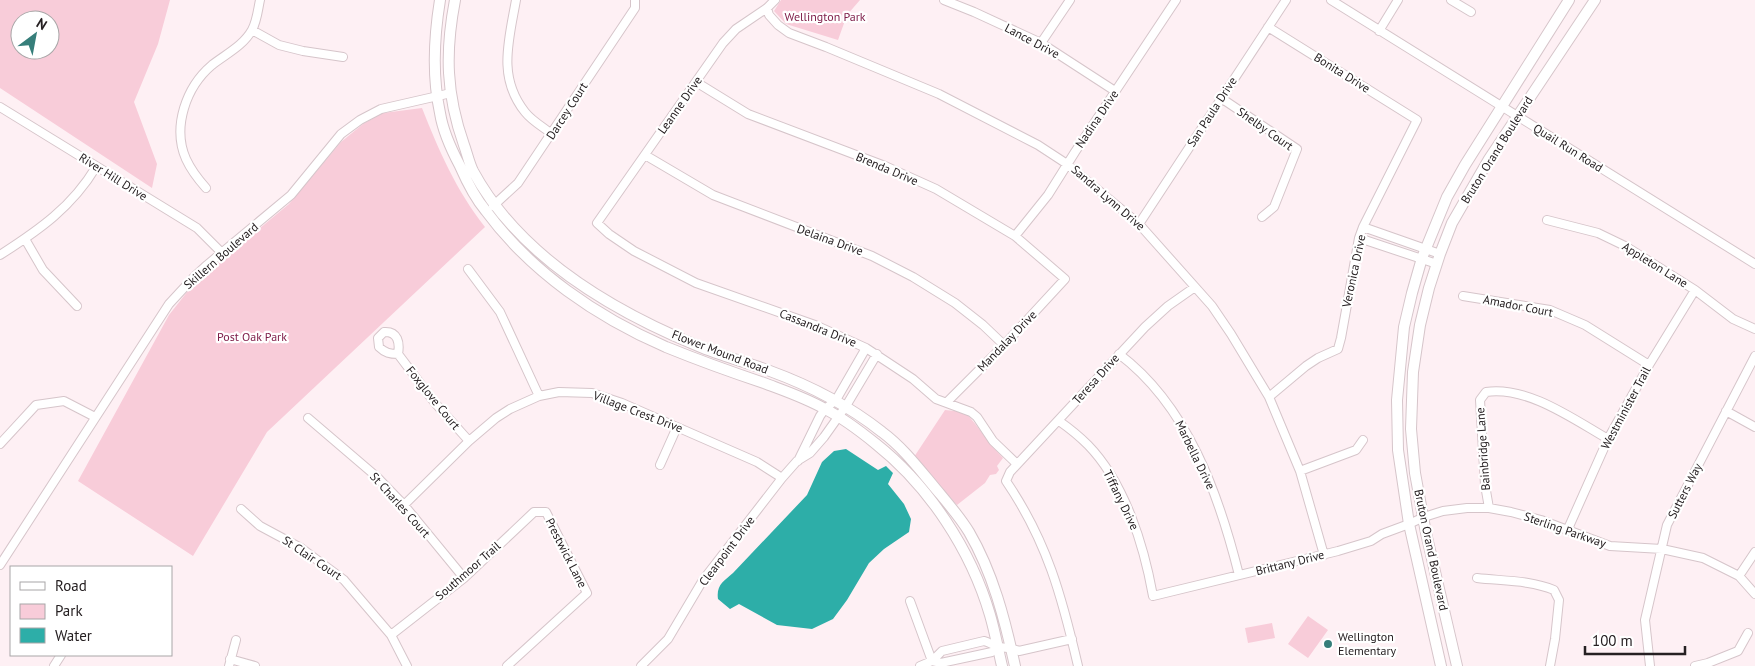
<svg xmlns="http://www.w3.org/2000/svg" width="1755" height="666" viewBox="0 0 1755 666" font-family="'PT Sans',sans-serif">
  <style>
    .green { fill: #f8ccd9; fill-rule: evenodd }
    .water { fill: #2daea8 }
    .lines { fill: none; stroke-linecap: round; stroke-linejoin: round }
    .minor-casing { stroke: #d6c5ca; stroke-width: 10 }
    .major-casing { stroke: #d6c5ca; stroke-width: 12 }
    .minor { stroke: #fff; stroke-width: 8 }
    .major { stroke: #fff; stroke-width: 10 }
    .poi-dot { fill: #367e7a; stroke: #fff; stroke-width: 2 }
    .labels { text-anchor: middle; stroke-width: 4.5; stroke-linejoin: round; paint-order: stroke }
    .park-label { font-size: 12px; fill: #7d1b47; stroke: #fff }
    .street-label { font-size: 12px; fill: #262022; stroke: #fff }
    .poi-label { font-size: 12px; fill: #262022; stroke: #fff; text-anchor: start }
  </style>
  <rect width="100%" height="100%" fill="#fef0f4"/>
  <!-- green -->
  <path class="green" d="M0 0H170L158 44 134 102 157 164 152 188 0 88ZM20 20H50V50H20Z
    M781 0H860L847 15 838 40 786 24 774 11Z
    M422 108C439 151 456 190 485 227L267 432 193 556 78 481 169 315 195 282 289 204 341 142 363 124 383 113Z
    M945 410 965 412C979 427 989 444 1003 458L997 466 999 470 996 474 990 475 985 483 957 505 914 457Z
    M1308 616 1328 630 1308 658 1288 644Z
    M1272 623 1275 638 1248 643 1245 628Z"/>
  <!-- water -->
  <path class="water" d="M846 449 878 470 886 466 893 473 888 484 904 504 911 519 909 532 884 549 869 563 847 600 833 619 812 629 777 625 739 604 730 609 718 599C716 585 724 581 733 573L807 495 822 462 834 451Z"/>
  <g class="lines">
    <!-- minor casing -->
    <g class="minor-casing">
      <path id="minor" d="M516 0C509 40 497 77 525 112 532 121 543 127 552 134
        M775 0 767 8 736 29 723 43 597 223 609 234 634 251 696 283 815 325 866 348 913 379 936 399 971 412 977 417 993 441 1017 464
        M944 0 974 12 1041 43 1115 91
        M1331 0 1755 264
        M1451 0 1471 12
        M767 8 769 15 778 25 789 33 826 47 939 94 1038 145 1067 164 1139 224 1212 306 1231 334 1269 397 1300 471 1324 555
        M1268 27 1417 120 1363 227 1359 238 1341 338 1338 349 1318 358 1306 366 1269 397
        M252 30 279 45 303 51 343 57
        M1379 31 1398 0
        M1041 43 1070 0
        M696 82 748 114 885 166 936 189 1015 236 1065 279 1004 345 947 402
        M1221 98 1297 149 1274 207 1262 217
        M0 107 197 228 222 253
        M645 155 713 195 872 256 913 277 955 303 983 325 1004 345
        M206 188C198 179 191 170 186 159 172 127 186 87 212 65 226 54 243 46 252 30 257 21 258 9 260 0
        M493 206 518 183 635 8V0
        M1547 220 1598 233 1625 246 1695 290 1733 319 1755 329
        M1139 224 1286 0
        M1363 227 1440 254
        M1015 236 1048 195 1075 152 1176 0
        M1359 238 1437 264
        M25 239 43 270 77 306
        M0 255C39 230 72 207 96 167
        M468 269 500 312 539 396
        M1463 296 1550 310 1585 325 1649 365
        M398 354C390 354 385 353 379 347L378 338 384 332C398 331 400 343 398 354L435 403 469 441
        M1119 354C1188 406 1219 495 1239 575
        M1726 411 1755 427
        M308 418 377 477 404 505 464 578
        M1059 421C1069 428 1079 436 1088 445 1125 483 1144 546 1153 596L1338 551 1371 541 1382 534 1409 524 1424 517 1443 511 1467 508H1489L1511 512 1541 520 1610 546 1662 549 1703 558 1739 576 1755 594
        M0 444 36 405 64 401 95 417
        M798 461 820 416 825 409 836 400 866 348
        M660 465 677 427
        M1300 471 1356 450 1363 440
        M404 505 469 441 496 418 510 409 539 396 559 392 592 393 622 403 757 462 782 478
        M1489 508 1485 485 1480 400 1486 392C1528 386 1573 419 1608 439
        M241 509 260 526 301 548 344 580 391 635 407 666
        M1567 531 1608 439 1649 365 1695 290
        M0 565 169 304 194 277 207 265 291 195 341 134 360 120 381 109 451 93
        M1739 576 1755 552
        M1477 578C1502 581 1530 580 1554 590L1559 600 1555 639 1550 666
        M910 601 932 661
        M391 635 464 578 534 512H546L587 593 507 666
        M230 659 255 666
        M932 661 941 663 992 652 997 647
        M54 666 61 655
        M229 666 236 640
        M641 666 668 639 703 580 782 478 797 461 810 453 824 437 846 406 877 354
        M920 666 932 661 942 651 984 641C989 642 994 646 999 647 1007 648 1012 648 1019 651L1072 639
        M1078 666C1062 597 1047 541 1006 481L1010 472 1145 327 1168 306 1195 287
        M1650 666 1645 620 1667 525 1755 356
        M1695 666 1708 663 1738 651 1748 633"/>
    </g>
    <!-- major casing -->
    <g class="major-casing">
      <path id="major" d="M440 0C434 37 432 76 440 113 443 132 451 149 460 166 467 182 475 198 486 211 531 272 597 317 666 347 698 360 731 372 764 383 785 391 806 398 825 409 843 418 860 431 876 444 929 486 971 550 990 615 995 632 998 649 1002 666
        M455 0C445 52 446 94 464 145 467 153 469 163 473 171 519 256 613 311 698 346 721 356 746 362 770 371 811 386 848 405 882 432 901 446 916 465 931 483 944 499 958 514 969 532 993 573 1005 620 1015 666
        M1441 666 1409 524 1398 450 1397 400 1404 327 1412 293 1422 258 1447 197 1465 165 1569 0
        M1457 666 1426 533 1415 473 1411 429 1413 372 1420 325 1429 288 1440 254 1452 223 1489 159 1595 0"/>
    </g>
    <!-- minor -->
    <use href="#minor" class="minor"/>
    <!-- major -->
    <use href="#major" class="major"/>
  </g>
  <!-- markers -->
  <circle class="poi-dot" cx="1328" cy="644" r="5"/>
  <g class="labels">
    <!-- park labels -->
    <g class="park-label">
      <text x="825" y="21">Wellington Park</text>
      <text x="252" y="341">Post Oak Park</text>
    </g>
    <!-- street labels -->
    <g class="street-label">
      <text transform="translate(1032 41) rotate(28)" y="4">Lance Drive</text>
      <text transform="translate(1342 73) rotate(32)" y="4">Bonita Drive</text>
      <text transform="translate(680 105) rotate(-55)" y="4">Leanne Drive</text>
      <text transform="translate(567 111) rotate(-57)" y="4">Darcey Court</text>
      <text transform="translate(1212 112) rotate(-57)" y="4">San Paula Drive</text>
      <text transform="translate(1097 119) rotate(-56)" y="4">Nadina Drive</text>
      <text transform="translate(1265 129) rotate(35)" y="4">Shelby Court</text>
      <text transform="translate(1568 148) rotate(32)" y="4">Quail Run Road</text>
      <text transform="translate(1497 150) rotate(-58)" y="4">Bruton Orand Boulevard</text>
      <text transform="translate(887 169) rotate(23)" y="4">Brenda Drive</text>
      <text transform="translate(113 177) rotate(32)" y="4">River Hill Drive</text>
      <text transform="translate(1108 198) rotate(41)" y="4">Sandra Lynn Drive</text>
      <text transform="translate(830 240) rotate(20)" y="4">Delaina Drive</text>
      <text transform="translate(221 256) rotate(-41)" y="4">Skillern Boulevard</text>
      <text transform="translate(1655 265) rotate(32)" y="4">Appleton Lane</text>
      <text transform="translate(1354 271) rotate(-78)" y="4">Veronica Drive</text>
      <text transform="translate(1518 306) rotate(11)" y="4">Amador Court</text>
      <text transform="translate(818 328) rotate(22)" y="4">Cassandra Drive</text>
      <text transform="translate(1007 341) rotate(-46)" y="4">Mandalay Drive</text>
      <text transform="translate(720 352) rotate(21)" y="4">Flower Mound Road</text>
      <text transform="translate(1096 379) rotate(-48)" y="4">Teresa Drive</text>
      <text transform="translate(433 398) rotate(51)" y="4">Foxglove Court</text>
      <text transform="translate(1626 408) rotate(-62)" y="4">Westminister Trail</text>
      <text transform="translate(638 412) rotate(21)" y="4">Village Crest Drive</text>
      <text transform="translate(1483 449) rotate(-94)" y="4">Bainbridge Lane</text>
      <text transform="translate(1195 455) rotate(64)" y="4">Marbella Drive</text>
      <text transform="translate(1685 491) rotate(-63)" y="4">Sutters Way</text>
      <text transform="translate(1121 500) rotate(64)" y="4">Tiffany Drive</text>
      <text transform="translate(400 505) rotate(48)" y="4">St Charles Court</text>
      <text transform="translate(1565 530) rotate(19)" y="4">Sterling Parkway</text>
      <text transform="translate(1431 550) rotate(78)" y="4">Bruton Orand Boulevard</text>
      <text transform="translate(727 551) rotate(-53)" y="4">Clearpoint Drive</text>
      <text transform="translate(566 553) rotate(63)" y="4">Prestwick Lane</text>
      <text transform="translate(312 558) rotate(34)" y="4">St Clair Court</text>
      <text transform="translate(1290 563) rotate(-14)" y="4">Brittany Drive</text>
      <text transform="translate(468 571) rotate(-41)" y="4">Southmoor Trail</text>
    </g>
    <!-- poi labels -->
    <g class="poi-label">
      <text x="1338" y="641">Wellington<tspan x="1338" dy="14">Elementary</tspan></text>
    </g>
  </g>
  <!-- legend -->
  <rect x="10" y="566" width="162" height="90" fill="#ffffff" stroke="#a8a6a7"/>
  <rect x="20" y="582" width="25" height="8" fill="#ffffff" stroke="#a8a6a7"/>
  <text x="55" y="591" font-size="15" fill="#262022">Road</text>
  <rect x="20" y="604" width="25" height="15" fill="#f8ccd9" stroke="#a8a6a7"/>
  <text x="55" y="616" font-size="15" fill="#262022">Park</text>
  <rect x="20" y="628" width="25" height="15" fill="#2daea8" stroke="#a8a6a7"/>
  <text x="55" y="641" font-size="15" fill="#262022">Water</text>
  <!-- north arrow -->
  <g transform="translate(35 35) rotate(32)"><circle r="24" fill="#ffffff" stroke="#a8a6a7"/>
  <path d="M0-4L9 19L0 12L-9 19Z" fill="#367e7a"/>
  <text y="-8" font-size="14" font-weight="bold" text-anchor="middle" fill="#262022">N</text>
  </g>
  <!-- scale -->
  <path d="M1585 646v8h100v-8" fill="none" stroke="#262022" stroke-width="2.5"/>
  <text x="1592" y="646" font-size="15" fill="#262022" stroke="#ffffff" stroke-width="4" paint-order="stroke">100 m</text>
</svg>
